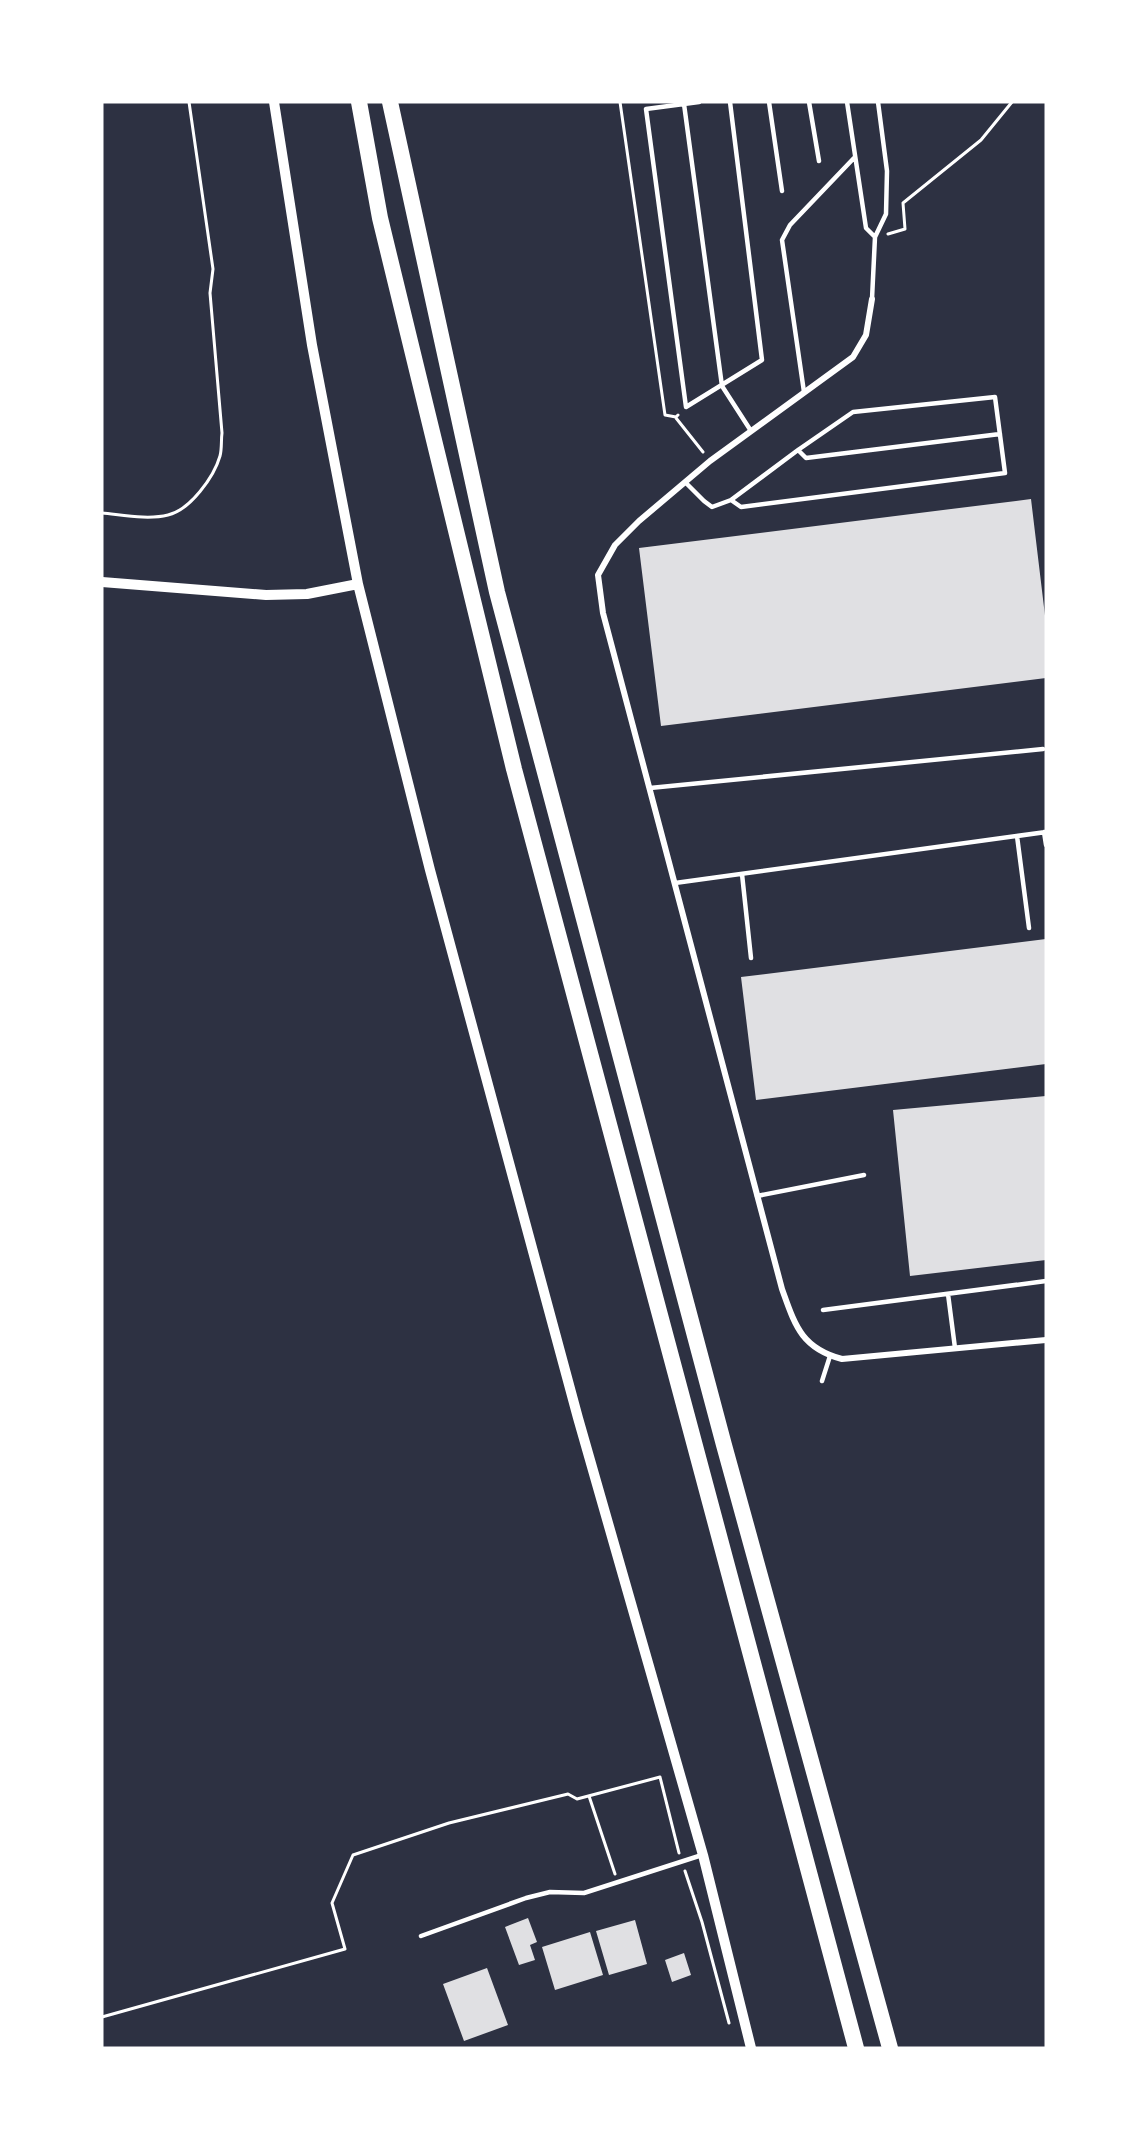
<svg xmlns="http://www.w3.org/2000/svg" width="1148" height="2150" viewBox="0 0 1148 2150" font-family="Karla,sans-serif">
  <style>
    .building { fill: #e0e0e3 }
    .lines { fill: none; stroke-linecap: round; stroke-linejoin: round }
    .path { stroke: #fff; stroke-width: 3 }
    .service { stroke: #fff; stroke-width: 4.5 }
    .minor { stroke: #fff; stroke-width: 6 }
    .tertiary { stroke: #fff; stroke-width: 10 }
    .trunk { stroke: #fff; stroke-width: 16 }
  </style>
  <rect width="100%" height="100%" fill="#2d3142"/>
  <!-- building -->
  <path class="building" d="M1031 499 1046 624V678L661 726 639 548Z
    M1046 939V1064L756 1100 741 977Z
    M1046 1096V1260L910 1276 893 1110Z
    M528 1918 537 1942 530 1945 535 1960 519 1965 505 1927Z
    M635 1920 647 1964 609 1975 596 1931Z
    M590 1932 603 1975 555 1990 542 1947Z
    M684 1953 691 1975 672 1982 665 1960Z
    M487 1968 508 2025 464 2041 443 1984Z"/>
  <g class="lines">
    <!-- path -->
    <path class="path" d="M620 102 665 415 676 417 678 415
      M888 234 905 229 903 203 981 140 1012 102
      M676 418 703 452
      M102 513C123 515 148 520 168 515 190 510 214 477 220 456 222 449 221 440 222 433L210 293 213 269 189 102
      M589 1796 615 1874
      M685 1871 702 1922 729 2023
      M102 2017 345 1949 332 1903 353 1855 449 1823 568 1794 577 1799 660 1777 679 1853"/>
    <!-- service -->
    <path class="service" d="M699 102 646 109 686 407 762 360 730 102
      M769 102 782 191
      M809 102 819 161
      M847 102 866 228 875 237
      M684 104 722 386 751 431
      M872 299 875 237 886 214 887 171 878 102
      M804 392 782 240 790 225 854 158
      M798 450 806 458 1000 434
      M685 482 704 501 712 507 731 500 798 450 853 412 995 397 1005 473 741 507 731 500
      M650 788 1043 749
      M1044 832 1046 845
      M1017 836 1029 928
      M742 874 751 958
      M675 883 1046 832
      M757 1196 864 1175
      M948 1294 955 1348
      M823 1310 1046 1281
      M822 1381 830 1356
      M421 1936 526 1898 550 1892 584 1893 702 1855"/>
    <!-- minor -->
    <path class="minor" d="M872 299 866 335 853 357 710 461 639 521 615 545 598 575 603 613 782 1289C795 1325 801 1348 842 1359L1046 1340"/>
    <!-- tertiary -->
    <path class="tertiary" d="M274 102 312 345 358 584 430 870 578 1418 703 1855 751 2048
      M102 582 266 595 307 594 358 584"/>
    <!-- trunk -->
    <path class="trunk" d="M359 102 380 218 514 769 856 2048
      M390 102 497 592 724 1445 890 2048"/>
  </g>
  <!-- border -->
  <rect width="1148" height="2150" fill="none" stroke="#ffffff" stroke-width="207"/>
</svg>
